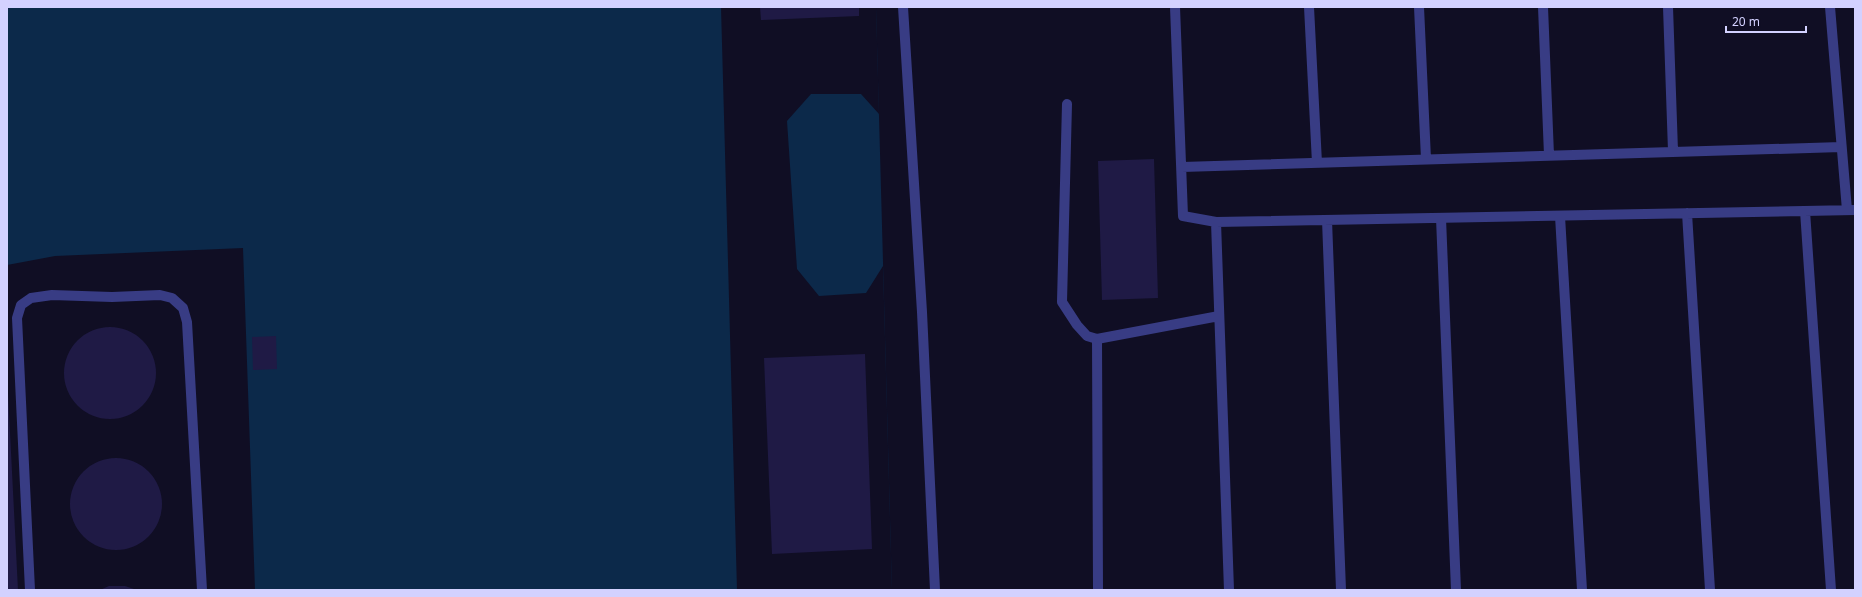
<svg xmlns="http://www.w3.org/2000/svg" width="1862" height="597" viewBox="0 0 1862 597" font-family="'Noto Sans',sans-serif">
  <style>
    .water { fill: #0c294a }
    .pier { fill: #100e24 }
    .building { fill: #1f1a45 }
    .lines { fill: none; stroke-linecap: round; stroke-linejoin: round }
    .service { stroke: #383c84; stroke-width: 10 }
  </style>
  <rect width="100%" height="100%" fill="#100e24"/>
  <!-- water -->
  <path class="water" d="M7 7H876L892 590H255L243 248 55 256 7 265Z"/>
  <!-- pier -->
  <path class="pier" d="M721 7H876L879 114 861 94H811L787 121 797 269 819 296 866 293 883 266 892 590H737Z"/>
  <!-- building -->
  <path class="building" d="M760 7H859V16L761 20Z
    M1154 159 1158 298 1102 300 1098 161Z
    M64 373a46 46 0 1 1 92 0a46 46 0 1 1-92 0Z
    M276 336 277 369 253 370 252 337Z
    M865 354 872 549 772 554 764 358Z
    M7 393H8L18 590H7Z
    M70 504a46 46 0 1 1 92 0a46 46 0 1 1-92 0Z
    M109 586H125L137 590H100Z"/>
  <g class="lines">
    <!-- service -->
    <path class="service" d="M903 7 922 312 935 590
      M1175 7 1183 216 1216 222 1855 210
      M1309 7 1317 163
      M1419 7 1426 159
      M1543 7 1549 155
      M1668 7 1673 151
      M1830 7 1847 210
      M1067 104 1062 302 1077 325 1087 336 1097 339 1219 316
      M1182 167 1841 147
      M1805 211 1831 590
      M1687 213 1710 590
      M1560 216 1582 590
      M1441 218 1456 590
      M1327 220 1341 590
      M1216 222 1229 590
      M1097 339 1098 590
      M30 590 17 318 21 305 31 298 52 295 112 297 160 295 172 298 183 308 187 322 202 590"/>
  </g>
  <!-- border -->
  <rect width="1862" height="597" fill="none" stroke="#d3d1ff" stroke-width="16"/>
  <!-- scale -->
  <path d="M1726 26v6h80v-6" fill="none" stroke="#d3d1ff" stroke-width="2"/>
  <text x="1732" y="26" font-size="12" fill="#d3d1ff" stroke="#100e24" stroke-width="3" paint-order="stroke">20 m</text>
</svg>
